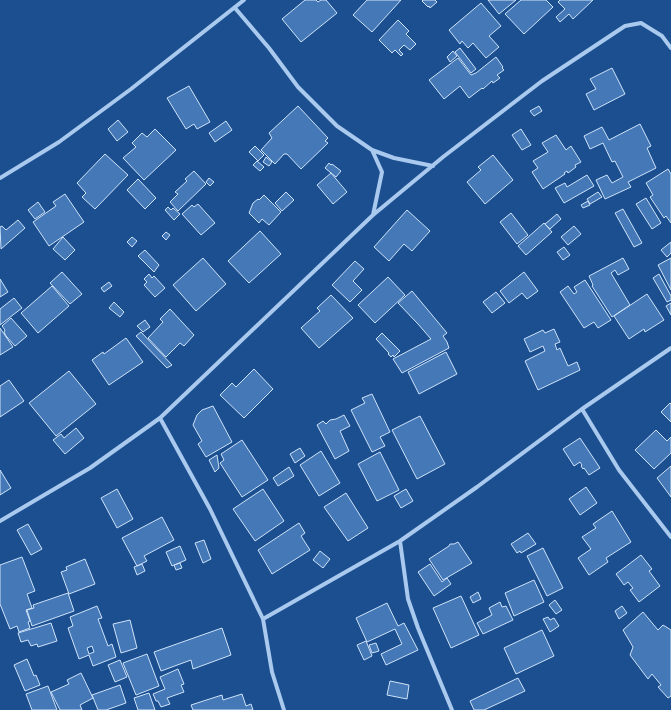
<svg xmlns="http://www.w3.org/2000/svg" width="671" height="710" viewBox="0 0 671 710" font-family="Figtree,sans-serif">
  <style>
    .building { fill: #4478b7; stroke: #cfe3fa; fill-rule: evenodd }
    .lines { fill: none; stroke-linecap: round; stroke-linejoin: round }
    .street { stroke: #a9c9ee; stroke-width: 4 }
  </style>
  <rect width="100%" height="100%" fill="#1b4f8f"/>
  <!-- building -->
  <path class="building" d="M305 0H316L318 2 321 0H326L337 13 301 42 282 19Z
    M367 0H401L372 32 353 15Z
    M423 0H435L437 2 430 8 429 6 428 7 422 1Z
    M488 0H516L499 14Z
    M521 0H546L553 7 524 34 505 14Z
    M560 0H593L573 19 569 14 560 22 556 17 565 9 558 2Z
    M481 3 501 26 489 36 499 47 486 58 473 43 468 48 462 41 460 44 449 30Z
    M398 20 409 31 406 34 416 44 410 50 404 45 399 50 403 54 401 56 395 50 392 53 379 40Z
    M460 48 476 69 471 73 455 52Z
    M453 51 457 56 450 62 447 57Z
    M496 57 503 67 502 68 504 70 497 75 500 78 493 83 492 81 483 89 482 88 469 98 460 86 444 99 429 80 458 58 471 75 476 73Z
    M612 68 625 94 594 110 586 94 596 89 590 79Z
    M189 86 210 122 197 129 194 124 186 129 167 98Z
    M298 106 328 138 325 141 328 143 301 169 287 154H284L275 164 261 150 272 138 269 133Z
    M539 106 542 111 534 116 530 111Z
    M118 120 128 132 117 141 108 129Z
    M226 121 232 130 215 142 209 133Z
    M640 124 651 146 647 148 656 168 628 182 631 187 605 199 596 180 607 175 612 183 623 177 615 161 612 162 603 143 590 149 584 136 602 127 609 140Z
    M155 129 176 150 144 180 123 158 136 147 132 143 142 133 147 137Z
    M521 129 531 145 522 150 512 135Z
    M556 135 566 150 571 146 581 162 575 165 576 167 568 173 567 171 564 173 565 174 543 189 532 172 538 168 533 161 548 152 542 143Z
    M255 146 264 155 258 161 249 152Z
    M105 154 128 175 95 209 82 197 86 193 77 183Z
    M493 155 513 180 485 204 467 182 481 170 478 167Z
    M266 157 272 162 269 166 263 162Z
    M257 161 264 167 260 171 253 165Z
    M329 163 331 165 332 164 341 171 336 177 325 168Z
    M668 169 671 174V223L666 216 664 218 650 197 653 195 646 183Z
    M194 171 206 184 178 211 170 202 178 194 175 192 187 181 185 179Z
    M331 173 347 192 333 204 317 185Z
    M587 175 594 186 564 203 555 188 565 183 567 187Z
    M209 178 214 182 210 186 206 182Z
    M138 179 156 198 145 209 127 190Z
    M286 192 294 200 282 211 275 203Z
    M598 192 602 197 590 204 587 199Z
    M65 194 84 222 49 246 33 222 56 206 53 202Z
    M264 195 281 212 269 225 262 219 259 223 249 213 253 203 258 199 259 200Z
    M646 198 661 223 652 229 636 204Z
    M588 201 590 205 583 208 581 205Z
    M38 202 45 212 35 219 28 210Z
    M198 204 215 223 201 235 182 214 192 205 194 207Z
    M168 207 171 210 173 208 180 214 174 220 165 210Z
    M623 209 642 243 634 247 615 213Z
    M407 210 430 231 412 251 404 244 389 261 374 247Z
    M511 213 528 235 517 244 500 222Z
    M557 214 561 219 550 229 545 224Z
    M18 220 25 228 1 249 0 227 2 226 6 230Z
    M544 223 552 232 526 255 518 246Z
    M574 226 581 234 568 245 561 237Z
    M260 231 281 254 249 283 228 261Z
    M166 232 170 235 166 240 162 236Z
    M63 237 75 250 65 260 53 249Z
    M132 237 137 241 132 247 127 242Z
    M671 242V253L667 257 661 250Z
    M564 247 570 255 563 260 557 252Z
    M145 250 159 265 154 272 138 256Z
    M203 258 226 284 196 311 173 285Z
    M623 258 629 269 618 275 615 270 611 273 630 305 612 317 592 286 593 285 589 276Z
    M671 258V290L658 265Z
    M355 261 364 269 353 281 362 290 350 302 332 285Z
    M62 272 82 294 70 304 50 283Z
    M524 272 538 291 527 299 522 293 509 303 500 291Z
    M149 274 152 278 154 276 165 288 155 297 144 285 147 282 144 279Z
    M659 274 671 296V300L667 302 653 278Z
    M388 277 405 295 375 323 358 305Z
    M0 279 8 292 0 297Z
    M585 280 611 320 598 328 594 322 584 328 560 292 568 286 574 294 577 292 574 287Z
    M109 282 112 286 104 292 101 288Z
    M52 286 69 306 38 333 21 313Z
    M412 291 447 333 443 336 447 342 449 348 402 373 393 359 431 339 418 324 398 303Z
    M496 292 505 303 492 313 483 302Z
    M647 294 664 320 645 332 644 329 629 339 614 316Z
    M331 295 353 318 319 348 301 328 320 311 317 308Z
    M14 298 22 308 0 325V309Z
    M114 302 124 312 120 317 109 308Z
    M671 303V315L666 306Z
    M170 309 194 335 184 346 180 343 166 357 148 338 163 322 160 319Z
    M11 318 27 336 15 346 6 336 4 332 5 330 2 326Z
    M145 320 150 327 143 332 137 326Z
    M0 328 13 347 0 355Z
    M554 329 560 342 555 344 557 350 560 348 568 366 577 362 580 370 538 390 525 361 545 351 543 346 530 352 524 339 543 330 545 333Z
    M141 332 172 365 167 368 136 336Z
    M382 333 400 351 394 357 393 355 391 357 388 354 389 353 376 339Z
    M126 338 143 362 109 385 92 360 103 352 104 354Z
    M446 352 457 374 419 394 408 372Z
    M254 369 273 389 244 418 220 395 232 383 236 387Z
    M69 371 96 404 56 436 29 403Z
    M9 380 24 401 0 417V386Z
    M372 394 390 432 380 437 385 446 372 452 351 410 365 403 362 398Z
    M670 403 671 404V422L661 412Z
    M213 406 232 442 206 457 198 444 202 441 193 425 197 415 202 410Z
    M344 415 350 426 340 431 349 451 335 459 317 425 323 421 326 424 330 420 336 419Z
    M420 416 445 464 417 479 392 430Z
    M76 428 84 438 65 454 53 440 61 434 64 438Z
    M656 430 667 441 671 437V453L654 469 635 450Z
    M580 438 600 468 589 475 584 468 583 469 581 466 582 465 580 462 574 466 563 449Z
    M242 440 268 480 242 497 220 463 224 460 221 454Z
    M300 448 305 456 295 463 290 454Z
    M321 451 340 483 319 496 300 465Z
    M380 452 399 490 377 501 358 464Z
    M217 455 219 468 215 472 209 460Z
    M671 466V497L657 478Z
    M289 467 294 476 278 486 273 478Z
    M0 470 11 488 0 495Z
    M586 487 597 503 580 515 569 499Z
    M117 489 133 519 117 528 101 498Z
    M263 489 284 521 255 541 233 509Z
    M406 489 413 501 401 508 394 496Z
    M346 493 368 528 348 541 324 507Z
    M612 511 631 542 606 558 608 562 589 575 578 558 591 549 582 537 596 528 593 524Z
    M162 517 174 540 144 556 147 561 137 566 122 538Z
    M299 523 305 533 301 536 310 550 272 574 258 550Z
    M28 524 42 549 31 555 17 530Z
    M528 533 536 544 521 553 520 551 517 553 511 544Z
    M204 540 211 559 203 563 195 543Z
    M458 542 472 563 443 580 429 559 449 546 450 544H454Z
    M180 546 186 560 172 566 166 552Z
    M543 548 563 588 547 596 527 556Z
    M320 551 330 559 323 568 313 560Z
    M641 555 652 569 649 571 660 586 639 602 630 590 633 588 628 582 624 585 616 574Z
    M22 557 35 591 27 594 32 608 26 610 30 621 28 622 30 628 19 632 17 626 10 629 0 604V565Z
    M85 559 95 584 69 594 61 572 67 570 66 567Z
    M180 563 182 568 176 570 174 565Z
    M142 564 145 571 137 575 134 567Z
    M430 564 442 582 447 578 451 584 434 596 418 572Z
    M534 580 544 602 514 616 505 593Z
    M478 592 481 599 473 603 470 597Z
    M68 593 74 611 32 626 27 610 34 608 33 605Z
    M461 596 479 635 451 648 433 608Z
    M555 600 562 610 556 614 549 605Z
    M500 602 502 607 506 606 513 620 483 634 477 623 492 615 489 608Z
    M387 603 398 626 404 623 418 650 386 665 381 654 402 644 395 629 367 642 356 618Z
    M97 606 102 618 98 619 108 646 112 644 116 657 93 666 89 655 79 659 68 628 73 626 70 617ZM92 646 94 652 89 654 87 648Z
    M622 606 627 613 619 619 615 611Z
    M643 612 658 630 663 625 671 630V696L668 698 658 687 661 685 652 674 648 679 630 655 633 647 623 630Z
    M548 617 550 620 554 618 559 626 550 632 543 619Z
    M130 620 137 648 121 653 113 624Z
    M51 623 57 641 38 647 37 644 31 646 28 640 21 642 18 633Z
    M222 628 231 655 193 669 191 660 161 671 154 652Z
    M542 630 554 656 516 674 504 648Z
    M366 641 372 656 364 660 357 645Z
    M376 643 379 651 372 653 369 645Z
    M147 654 159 686 136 695 123 663Z
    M27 659 34 676 36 675 40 685 25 691 14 665Z
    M120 660 127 677 115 682 108 665Z
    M178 669 184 684 181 685 184 692 167 698 170 704 161 707 158 701H156L153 694 165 689 160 677Z
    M81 673 93 698 80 705 82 710H60L51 692 69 684 67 680Z
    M518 678 525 691 484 710H474L470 701Z
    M390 681 409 685 407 699 387 695Z
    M120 685 126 703 106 710H98L92 695Z
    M48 686 57 710H32L26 694Z
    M149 693 155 710H138L134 698Z
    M242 694 246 706 251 704 253 710H193L191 705 222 695 223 700Z"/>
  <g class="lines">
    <!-- street -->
    <path class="street" d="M235 8 269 48 298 87 337 126 372 150 394 158 433 166
      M372 150 382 172 373 215
      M0 178 59 142 131 89 244 0
      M582 409 619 470 671 537
      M160 418 210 509 263 619 272 672 284 710
      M0 521 90 468 160 418 373 215 443 157 542 81 625 26 641 23 662 36 671 48
      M400 541 408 599 418 628 452 710
      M263 619 400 541 477 487 582 409 671 348"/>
  </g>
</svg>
